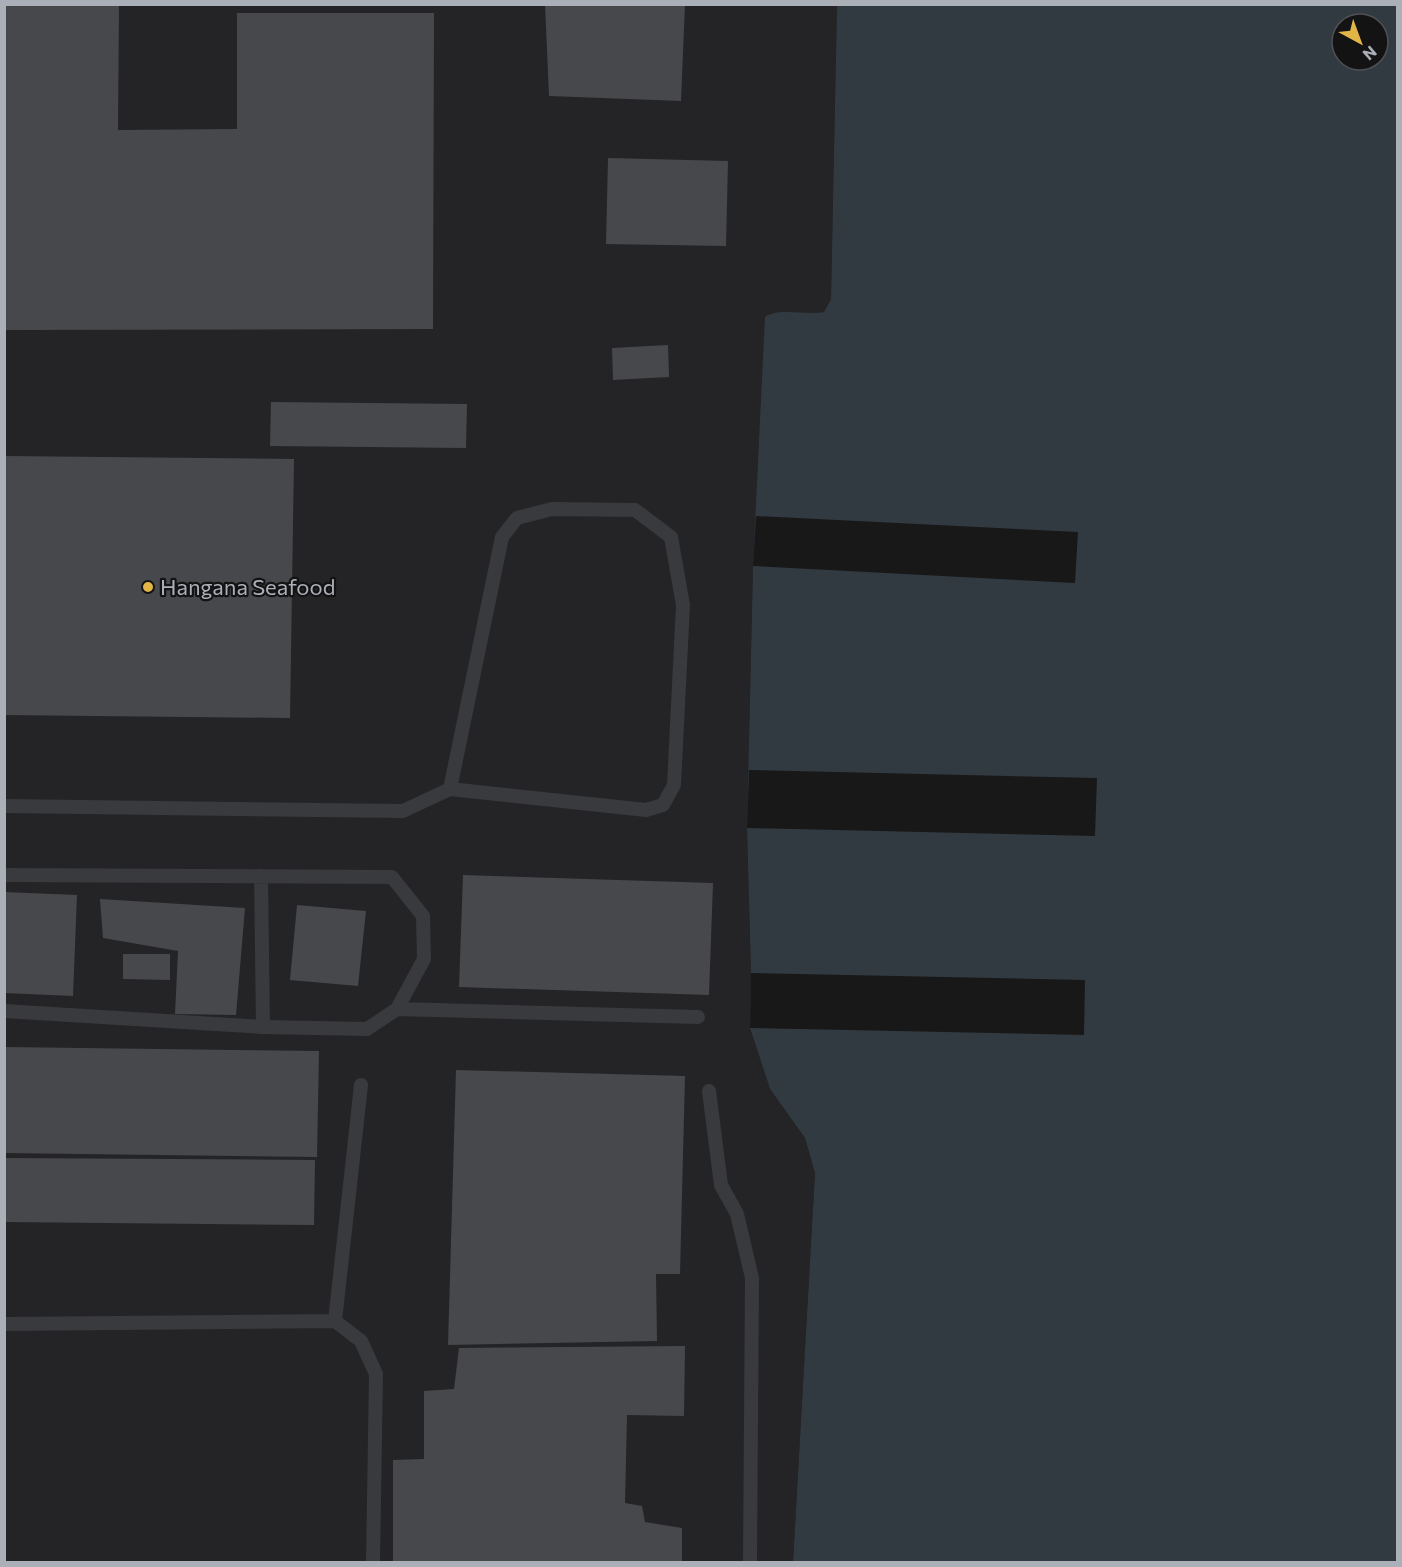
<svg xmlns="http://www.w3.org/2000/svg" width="1402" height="1567" font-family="Commissioner,sans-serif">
<rect width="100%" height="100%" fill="#181819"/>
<path fill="#242426" d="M 5,5 L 837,5 L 831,299 L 824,312 L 812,314 L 756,516 L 753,566 L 747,828 L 751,973 L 750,1028 L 770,1089 L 805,1138 L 815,1173 L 793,1562 L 5,1562 Z"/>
<path fill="#323a41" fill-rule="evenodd" d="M 837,5 L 1397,5 L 1397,1562 L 793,1562 L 815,1173 L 805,1138 L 770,1089 L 750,1028 L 751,973 L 747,828 L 753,566 L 765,317 C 780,307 805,316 824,312 L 831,299 ZM 1342,24 L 1378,24 L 1378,60 L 1342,60 Z"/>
<path fill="#181819" d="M 756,516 L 1078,532 L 1075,583 L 753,566 Z
M 749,770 L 1097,778 L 1095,836 L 747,828 Z
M 751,973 L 1085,980 L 1084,1035 L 750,1028 Z"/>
<path fill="#47484c" d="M 4,4 L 119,4 L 118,130 L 237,129 L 237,13 L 434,13 L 433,329 L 4,330 Z
M 545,4 L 685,4 L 681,101 L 549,96 Z
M 608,158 L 728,161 L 726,246 L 606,244 Z
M 668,345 L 669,377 L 613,380 L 612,348 Z
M 271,402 L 467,404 L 466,448 L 270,446 Z
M 4,456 L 294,459 L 290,718 L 4,715 Z
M 463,875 L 713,883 L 709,995 L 459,987 Z
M 4,892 L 77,895 L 73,996 L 4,993 Z
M 100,899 L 245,908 L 236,1015 L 175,1014 L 178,951 L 103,938 Z
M 297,905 L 366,911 L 358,986 L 290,980 Z
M 123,954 L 170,954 L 170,980 L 123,979 Z
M 4,1047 L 319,1051 L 317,1157 L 4,1153 Z
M 456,1070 L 685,1076 L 680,1274 L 656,1274 L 657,1341 L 448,1345 Z
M 4,1158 L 315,1160 L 314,1225 L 4,1222 Z
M 685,1346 L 684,1416 L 627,1415 L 625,1503 L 642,1506 L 645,1522 L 682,1528 L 682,1562 L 393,1562 L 393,1460 L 424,1459 L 424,1391 L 454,1389 L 459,1348 Z"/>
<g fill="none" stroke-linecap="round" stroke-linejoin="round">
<path stroke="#393a3e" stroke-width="14" d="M 4,806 L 403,811 L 450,789 L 646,810 L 663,805 L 674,785 L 683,605 L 671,537 L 635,510 L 552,509 L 517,518 L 502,537 L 450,789
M 4,875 L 392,877 L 423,916 L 424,959 L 397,1009 L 367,1029 L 263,1027 L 4,1011
M 261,876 L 263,1027
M 397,1009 L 698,1017
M 709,1091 L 721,1185 L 737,1214 L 752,1278 L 750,1562
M 335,1321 L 361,1085
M 4,1324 L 335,1321 L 361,1341 L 376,1374 L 373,1562"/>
</g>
<circle fill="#e2b547" stroke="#131314" stroke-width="2" cx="148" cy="587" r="6"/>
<g text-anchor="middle" stroke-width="4.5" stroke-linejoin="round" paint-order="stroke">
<g font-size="22" fill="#abafb8" stroke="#131314" text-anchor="start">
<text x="160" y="595">Hangana Seafood</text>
</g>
</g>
<rect width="1402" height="1567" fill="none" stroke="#abafb8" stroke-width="12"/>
<g transform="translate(1360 42) rotate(139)"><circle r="28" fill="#131314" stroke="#505156" stroke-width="1.5"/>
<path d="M0-4.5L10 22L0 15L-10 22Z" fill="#e2b547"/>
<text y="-9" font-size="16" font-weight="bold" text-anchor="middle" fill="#abafb8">N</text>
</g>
</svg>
